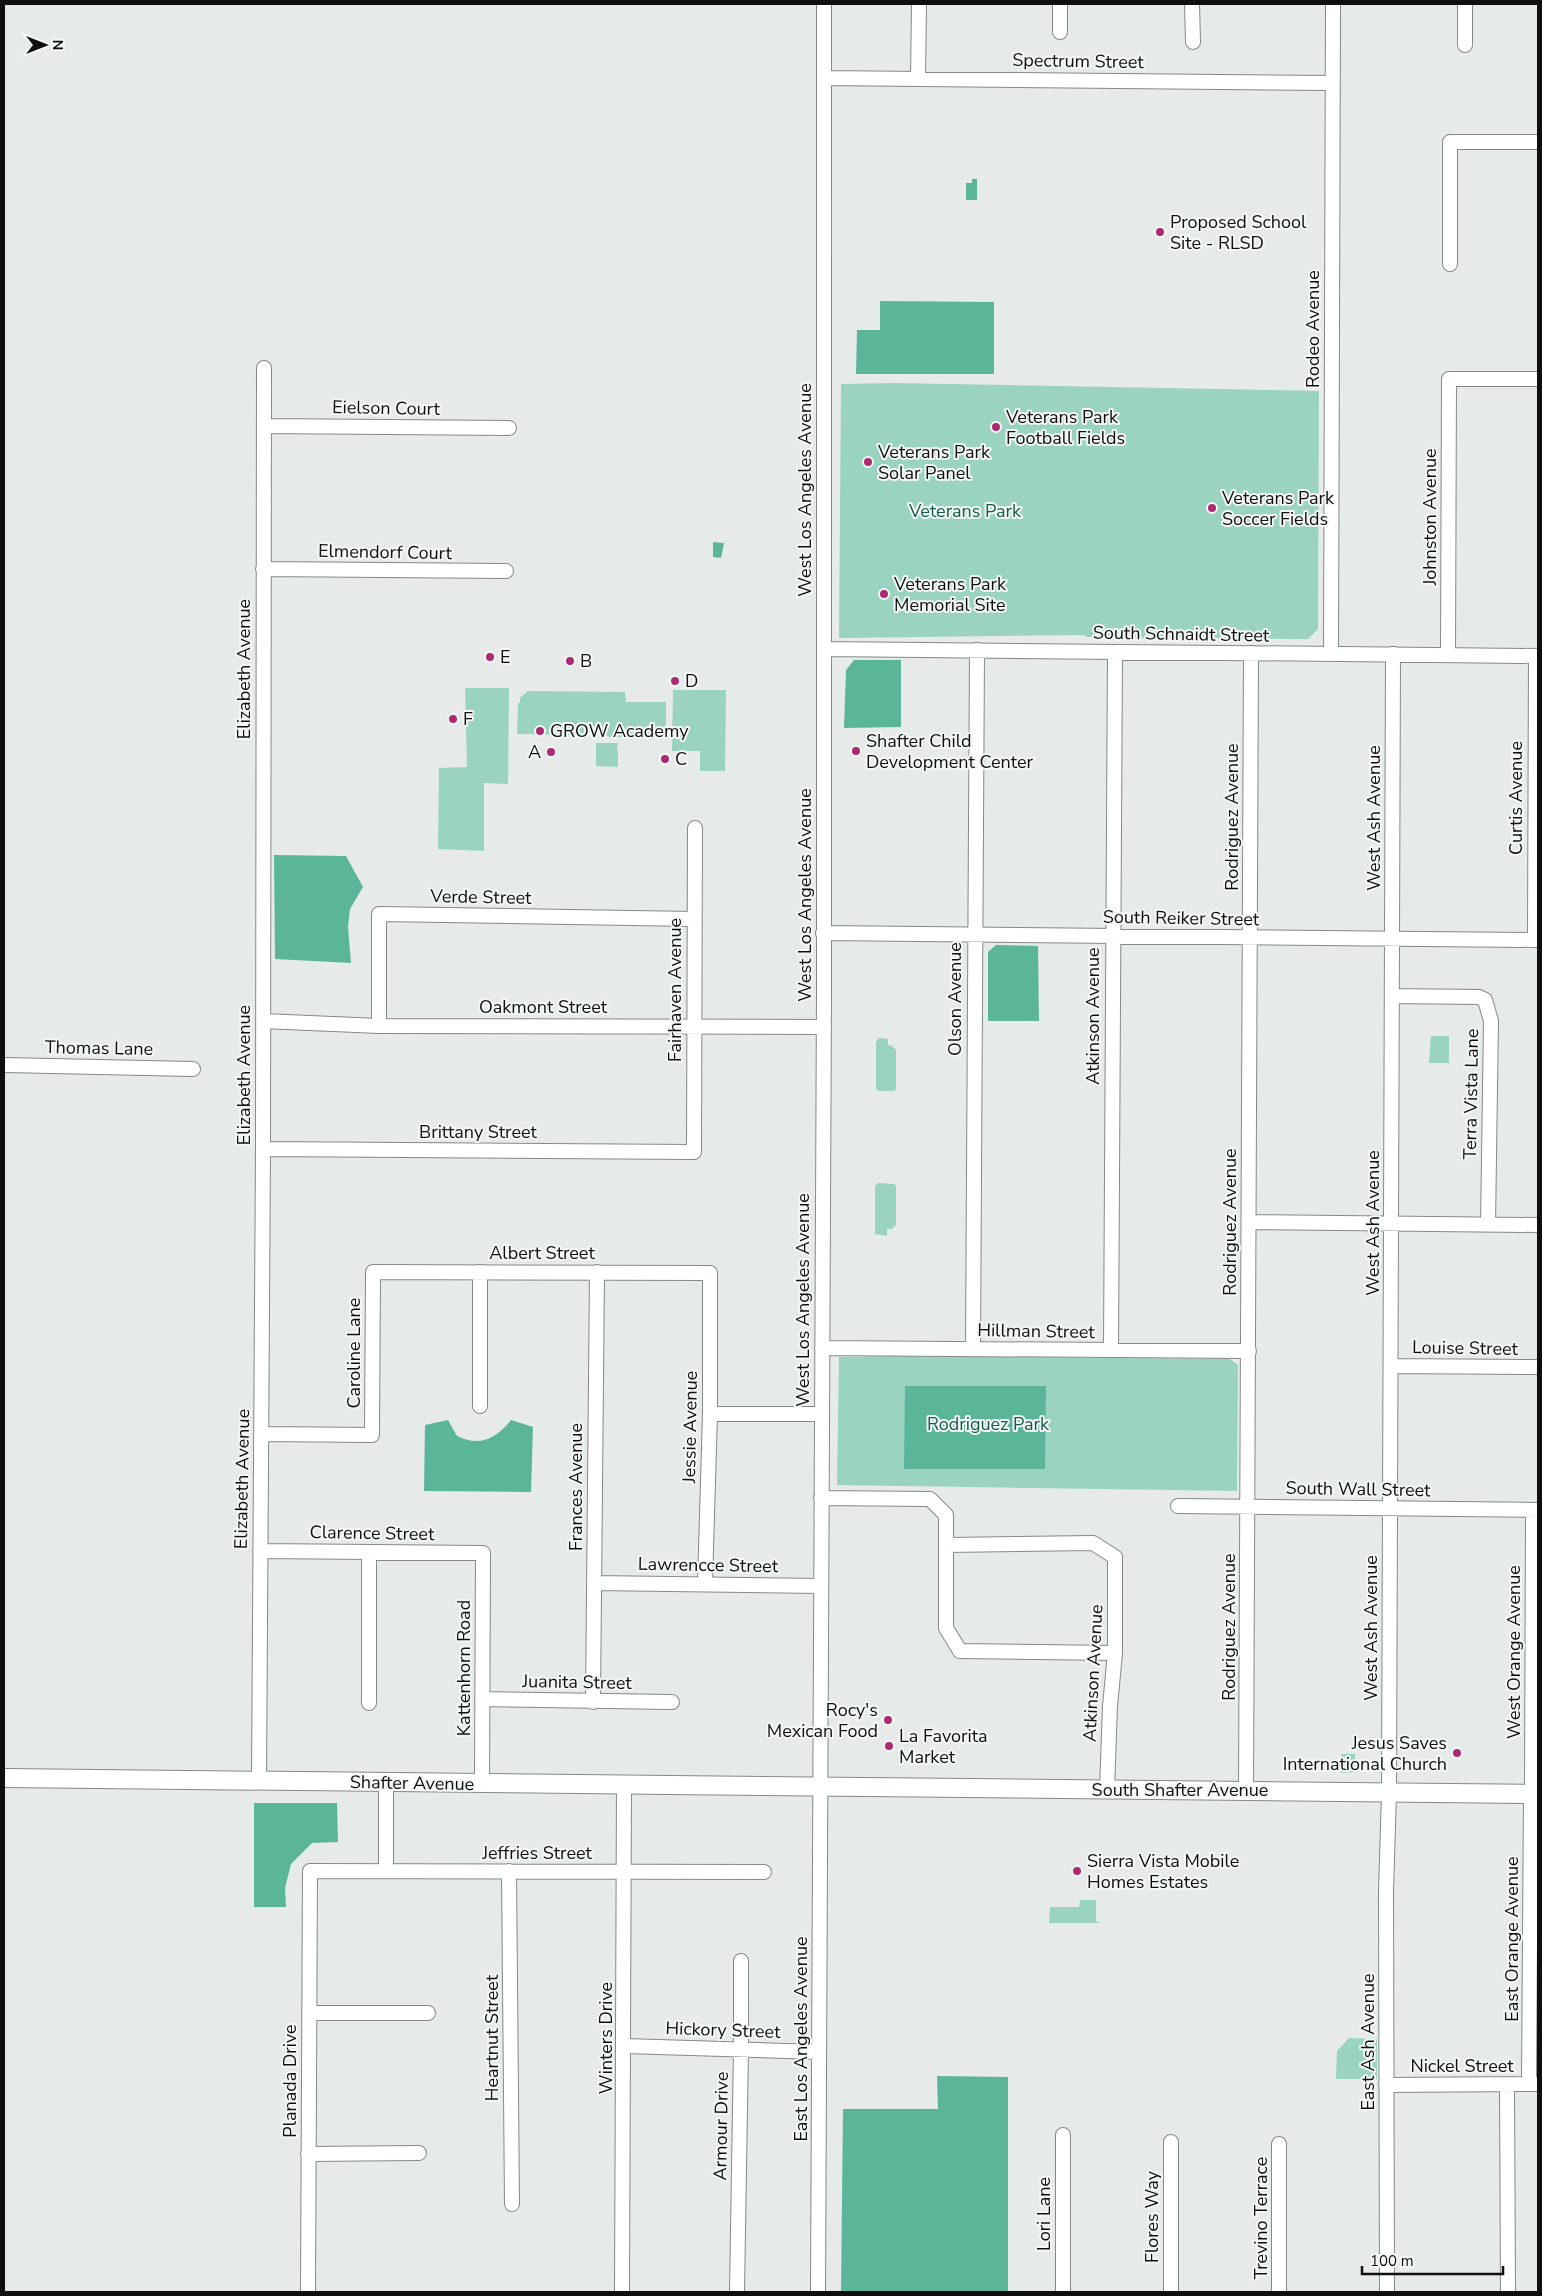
<svg xmlns="http://www.w3.org/2000/svg" width="1542" height="2296" font-family="'Nunito Sans',sans-serif">
<rect width="100%" height="100%" fill="#e6eae9"/>
<path fill="#9ad3bf" d="M 893,383 L 1319,391 L 1318,629 L 1308,639 L 1087,637 L 1084,635 L 839,638 L 841,384 Z
M 465,688 L 509,688 L 508,784 L 484,783 L 484,851 L 438,849 L 439,768 L 467,767 Z
M 673,690 L 726,690 L 725,771 L 700,771 L 700,751 L 672,751 Z
M 528,691 L 625,692 L 626,702 L 666,702 L 666,737 L 610,737 L 595,730 L 573,735 L 517,734 L 518,703 L 520,703 L 520,698 Z
M 871,736 L 885,736 L 885,748 L 871,748 Z
M 596,743 L 618,743 L 617,751 L 602,751 L 618,751 L 618,767 L 596,766 Z
M 1431,1036 L 1449,1036 L 1449,1063 L 1429,1063 Z
M 879,1038 L 888,1039 L 888,1045 L 892,1046 L 896,1050 L 896,1089 L 894,1091 L 878,1091 L 876,1088 L 876,1042 Z
M 878,1183 L 894,1184 L 896,1186 L 896,1225 L 892,1229 L 887,1229 L 887,1236 L 875,1234 L 875,1186 Z
M 903,1356 L 1230,1359 L 1238,1365 L 1237,1491 L 837,1485 L 839,1357 Z
M 1341,1754 L 1355,1754 L 1355,1772 L 1341,1773 Z
M 1080,1900 L 1096,1900 L 1096,1921 L 1100,1923 L 1049,1923 L 1050,1907 L 1079,1907 Z
M 1349,2038 L 1377,2039 L 1377,2079 L 1336,2079 L 1337,2051 Z"/>
<path fill="#5bb699" d="M 972,179 L 977,179 L 977,200 L 966,200 L 966,183 L 972,183 Z
M 880,301 L 994,302 L 994,374 L 856,374 L 857,330 L 880,330 Z
M 713,542 L 724,543 L 721,558 L 713,557 Z
M 854,660 L 901,660 L 901,727 L 844,728 L 846,670 Z
M 274,855 L 346,856 L 363,887 L 350,909 L 348,927 L 351,963 L 275,959 Z
M 996,945 L 1038,946 L 1039,1021 L 988,1021 L 988,952 Z
M 905,1386 L 1046,1386 L 1045,1469 L 904,1469 Z
M 448,1420 L 457,1436 C 479,1447 496,1439 511,1420 L 533,1427 L 531,1492 L 424,1491 L 425,1425 Z
M 254,1803 L 337,1803 L 338,1842 L 312,1843 L 291,1864 L 285,1888 L 286,1907 L 254,1907 Z
M 937,2076 L 1008,2077 L 1008,2292 L 841,2292 L 843,2109 L 938,2109 Z"/>
<g fill="none" stroke-linecap="round" stroke-linejoin="round">
<g stroke="#858988" stroke-width="16">
<path id="minor" d="M 1060,4 L 1060,32
M 1192,4 L 1193,42
M 1465,4 L 1465,45
M 824,78 L 1332,83
M 918,79 L 919,4
M 1450,264 L 1450,142 L 1538,142
M 264,426 L 509,428
M 263,569 L 506,571
M 824,649 L 1538,656
M 1331,654 L 1333,4
M 1448,655 L 1449,379 L 1538,379
M 823,933 L 1538,940
M 1535,940 L 1536,656
M 1392,996 L 1479,997 L 1485,1000 L 1491,1021 L 1488,1225
M 263,1021 L 379,1026 L 823,1027
M 379,1026 L 379,914 L 694,919
M 4,1065 L 193,1069
M 263,1149 L 694,1152 L 695,828
M 1249,1222 L 1538,1225
M 822,1348 L 1249,1351
M 973,1349 L 977,650
M 1111,1350 L 1115,652
M 1391,1366 L 1538,1367
M 480,1406 L 480,1272
M 710,1414 L 822,1414
M 262,1434 L 372,1435 L 373,1272 L 710,1273 L 710,1414 L 705,1583
M 821,1498 L 930,1499 L 946,1515 L 946,1628 L 960,1651 L 1115,1653
M 1178,1506 L 1538,1510
M 946,1545 L 1093,1543 L 1115,1557 L 1115,1653 L 1110,1706 L 1107,1790
M 260,1551 L 483,1553 L 482,1783
M 594,1583 L 821,1586
M 482,1699 L 672,1702
M 593,1702 L 597,1272
M 369,1703 L 369,1552
M 259,1781 L 263,1149 L 264,368
M 386,1783 L 386,1871
M 1246,1790 L 1251,653
M 1532,1794 L 1533,1510
M 509,1871 L 512,2204
M 309,2013 L 428,2013
M 625,2046 L 819,2052
M 1507,2084 L 1508,2292
M 1529,2084 L 1531,1793
M 1386,2085 L 1538,2084
M 1171,2142 L 1171,2292
M 1279,2144 L 1279,2292
M 308,2154 L 419,2153
M 308,2292 L 310,1871 L 764,1872
M 622,2292 L 624,1785
M 737,2292 L 741,2049 L 741,1961
M 818,2292 L 824,992 L 824,4
M 1063,2292 L 1063,2135
M 1387,2292 L 1386,1892 L 1389,1793 L 1393,654"/>
</g>
<g stroke="#858988" stroke-width="20">
<path id="major" d="M 4,1778 L 1538,1794"/>
</g>
<use href="#minor" stroke="#fff" stroke-width="14"/>
<use href="#major" stroke="#fff" stroke-width="18"/>
</g>
<g fill="#ac2974" stroke="#f3f8f6" stroke-width="2">
<circle cx="1160" cy="232" r="5"/>
<circle cx="996" cy="427" r="5"/>
<circle cx="868" cy="462" r="5"/>
<circle cx="1212" cy="508" r="5"/>
<circle cx="884" cy="594" r="5"/>
<circle cx="490" cy="657" r="5"/>
<circle cx="570" cy="661" r="5"/>
<circle cx="675" cy="681" r="5"/>
<circle cx="453" cy="719" r="5"/>
<circle cx="540" cy="731" r="5"/>
<circle cx="856" cy="751" r="5"/>
<circle cx="551" cy="752" r="5"/>
<circle cx="665" cy="759" r="5"/>
<circle cx="888" cy="1720" r="5"/>
<circle cx="889" cy="1746" r="5"/>
<circle cx="1457" cy="1753" r="5"/>
<circle cx="1077" cy="1871" r="5"/>
</g>
<g text-anchor="middle" stroke-width="4" stroke-linejoin="round" paint-order="stroke">
<g font-size="18" fill="#0e0f0e" stroke="#f3f8f6">
<text transform="translate(1078 61) rotate(1)" y="6">Spectrum Street</text>
<text transform="translate(1313 329) rotate(-90)" y="6">Rodeo Avenue</text>
<text transform="translate(386 408) rotate(1)" y="6">Eielson Court</text>
<text transform="translate(805 490) rotate(-90)" y="6">West Los Angeles Avenue</text>
<text transform="translate(1430 517) rotate(-90)" y="6">Johnston Avenue</text>
<text transform="translate(385 552) rotate(1)" y="6">Elmendorf Court</text>
<text transform="translate(1181 634) rotate(1)" y="6">South Schnaidt Street</text>
<text transform="translate(244 669) rotate(-90)" y="6">Elizabeth Avenue</text>
<text transform="translate(1516 798) rotate(-90)" y="6">Curtis Avenue</text>
<text transform="translate(1232 817) rotate(-90)" y="6">Rodriguez Avenue</text>
<text transform="translate(1374 818) rotate(-90)" y="6">West Ash Avenue</text>
<text transform="translate(805 895) rotate(-90)" y="6">West Los Angeles Avenue</text>
<text transform="translate(481 897) rotate(1)" y="6">Verde Street</text>
<text transform="translate(1181 918) rotate(1)" y="6">South Reiker Street</text>
<text transform="translate(675 990) rotate(-90)" y="6">Fairhaven Avenue</text>
<text transform="translate(955 999) rotate(-90)" y="6">Olson Avenue</text>
<text x="543" y="1013">Oakmont Street</text>
<text transform="translate(1093 1016) rotate(-90)" y="6">Atkinson Avenue</text>
<text transform="translate(99 1048) rotate(1)" y="6">Thomas Lane</text>
<text transform="translate(244 1075) rotate(-90)" y="6">Elizabeth Avenue</text>
<text transform="translate(1471 1094) rotate(-89)" y="6">Terra Vista Lane</text>
<text x="478" y="1138">Brittany Street</text>
<text transform="translate(1230 1222) rotate(-90)" y="6">Rodriguez Avenue</text>
<text transform="translate(1373 1223) rotate(-90)" y="6">West Ash Avenue</text>
<text x="542" y="1259">Albert Street</text>
<text transform="translate(803 1300) rotate(-90)" y="6">West Los Angeles Avenue</text>
<text transform="translate(1036 1331) rotate(1)" y="6">Hillman Street</text>
<text transform="translate(1465 1348) rotate(1)" y="6">Louise Street</text>
<text transform="translate(354 1353) rotate(-90)" y="6">Caroline Lane</text>
<text transform="translate(690 1427) rotate(-89)" y="6">Jessie Avenue</text>
<text transform="translate(242 1479) rotate(-89)" y="6">Elizabeth Avenue</text>
<text transform="translate(576 1487) rotate(-90)" y="6">Frances Avenue</text>
<text transform="translate(1358 1489) rotate(1)" y="6">South Wall Street</text>
<text transform="translate(372 1533) rotate(1)" y="6">Clarence Street</text>
<text transform="translate(708 1565) rotate(1)" y="6">Lawrencce Street</text>
<text transform="translate(1229 1627) rotate(-90)" y="6">Rodriguez Avenue</text>
<text transform="translate(1371 1628) rotate(-90)" y="6">West Ash Avenue</text>
<text transform="translate(1514 1652) rotate(-90)" y="6">West Orange Avenue</text>
<text transform="translate(464 1668) rotate(-90)" y="6">Kattenhorn Road</text>
<text transform="translate(1093 1673) rotate(-87)" y="6">Atkinson Avenue</text>
<text transform="translate(577 1682) rotate(1)" y="6">Juanita Street</text>
<text transform="translate(412 1783) rotate(1)" y="6">Shafter Avenue</text>
<text x="1180" y="1796">South Shafter Avenue</text>
<text x="537" y="1859">Jeffries Street</text>
<text transform="translate(1512 1939) rotate(-90)" y="6">East Orange Avenue</text>
<text transform="translate(723 2030) rotate(2)" y="6">Hickory Street</text>
<text transform="translate(492 2038) rotate(-90)" y="6">Heartnut Street</text>
<text transform="translate(606 2038) rotate(-90)" y="6">Winters Drive</text>
<text transform="translate(801 2039) rotate(-90)" y="6">East Los Angeles Avenue</text>
<text transform="translate(1368 2042) rotate(-90)" y="6">East Ash Avenue</text>
<text x="1462" y="2072">Nickel Street</text>
<text transform="translate(290 2081) rotate(-90)" y="6">Planada Drive</text>
<text transform="translate(721 2126) rotate(-89)" y="6">Armour Drive</text>
<text transform="translate(1044 2214) rotate(-90)" y="6">Lori Lane</text>
<text transform="translate(1152 2217) rotate(-90)" y="6">Flores Way</text>
<text transform="translate(1261 2218) rotate(-90)" y="6">Trevino Terrace</text>
</g>
<g font-size="18" fill="#0e0f0e" stroke="#f3f8f6" text-anchor="start">
<text x="1170" y="228">Proposed School<tspan x="1170" dy="21">Site - RLSD</tspan></text>
<text x="1006" y="423">Veterans Park<tspan x="1006" dy="21">Football Fields</tspan></text>
<text x="878" y="458">Veterans Park<tspan x="878" dy="21">Solar Panel</tspan></text>
<text x="1222" y="504">Veterans Park<tspan x="1222" dy="21">Soccer Fields</tspan></text>
<text x="894" y="590">Veterans Park<tspan x="894" dy="21">Memorial Site</tspan></text>
<text x="500" y="663">E</text>
<text x="580" y="667">B</text>
<text x="685" y="687">D</text>
<text x="463" y="725">F</text>
<text x="550" y="737">GROW Academy</text>
<text x="866" y="747">Shafter Child<tspan x="866" dy="21">Development Center</tspan></text>
<text x="541" y="758" text-anchor="end">A</text>
<text x="675" y="765">C</text>
<text x="878" y="1716" text-anchor="end">Rocy's<tspan x="878" dy="21">Mexican Food</tspan></text>
<text x="899" y="1742">La Favorita<tspan x="899" dy="21">Market</tspan></text>
<text x="1447" y="1749" text-anchor="end">Jesus Saves<tspan x="1447" dy="21">International Church</tspan></text>
<text x="1087" y="1867">Sierra Vista Mobile<tspan x="1087" dy="21">Homes Estates</tspan></text>
</g>
<g font-size="18" fill="#135c49" stroke="#f3f8f6">
<text x="965" y="517">Veterans Park</text>
<text x="988" y="1430">Rodriguez Park</text>
</g>
</g>
<rect width="1542" height="2296" fill="none" stroke="#0e0f0e" stroke-width="10"/>
<g transform="translate(45 45) rotate(90)" stroke="#f3f8f6" stroke-width="4" paint-order="stroke">
<path d="M0-4L9 19L0 12L-9 19Z" fill="#0e0f0e"/>
<text y="-8" font-size="14" font-weight="bold" text-anchor="middle" fill="#0e0f0e">N</text>
</g>
<path d="M1362 2266v8h141v-8" fill="none" stroke="#0e0f0e" stroke-width="2.5"/>
<text x="1370" y="2266" font-size="15" fill="#0e0f0e" stroke="#f3f8f6" stroke-width="4" paint-order="stroke">100 m</text>
</svg>
